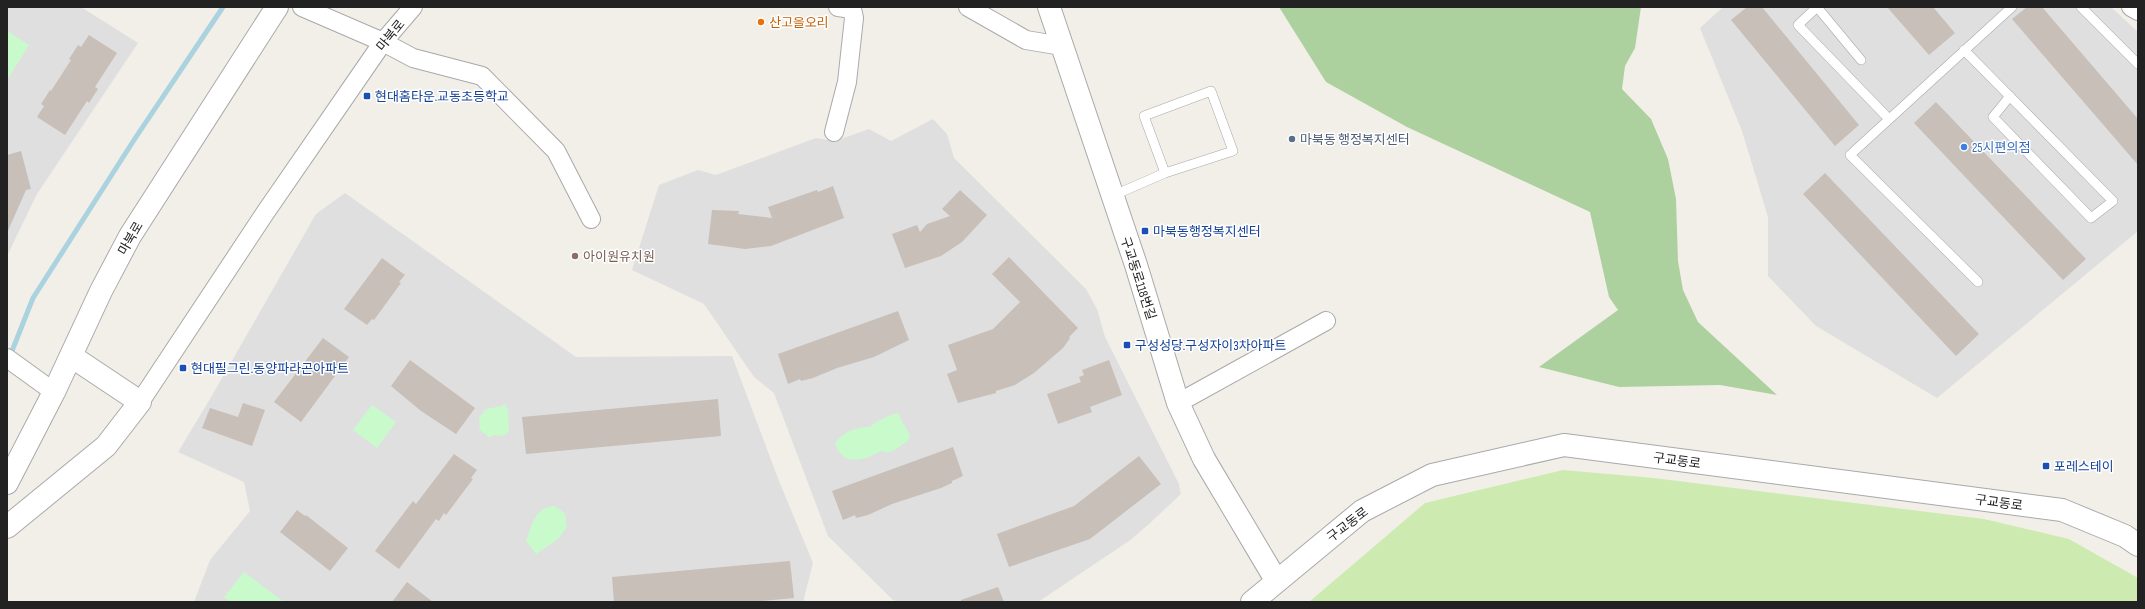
<svg xmlns="http://www.w3.org/2000/svg" width="2145" height="609" font-family="'Sofia Sans Condensed','Noto Sans KR',sans-serif">
<rect width="100%" height="100%" fill="#f2efe9"/>
<path fill="#e0dfdf" d="M 7,7 L 81,7 L 138,43 L 37,194 L 7,256 Z
M 1723,7 L 2111,7 L 2138,32 L 2138,231 L 1937,398 L 1816,326 L 1768,276 L 1768,217 L 1742,131 L 1700,28 Z
M 933,119 L 947,134 L 954,158 L 1086,289 L 1097,309 L 1105,337 L 1179,484 L 1181,494 L 1149,524 L 1129,541 L 1038,602 L 900,602 L 893,600 L 828,536 L 774,393 L 754,377 L 704,304 L 632,270 L 659,185 L 698,170 L 716,175 L 816,138 L 835,141 L 869,129 L 891,141 Z
M 345,193 L 576,357 L 732,356 L 779,481 L 813,563 L 803,602 L 194,602 L 210,560 L 250,511 L 244,482 L 178,452 L 210,399 L 316,214 Z"/>
<path fill="#cdebb0" d="M 1563,470 L 1654,478 L 1984,519 L 2069,539 L 2138,578 L 2138,602 L 1309,602 L 1425,503 Z"/>
<path fill="#add19e" d="M 1279,7 L 1641,7 L 1635,48 L 1625,66 L 1622,89 L 1651,119 L 1668,159 L 1676,199 L 1678,261 L 1683,290 L 1698,322 L 1777,395 L 1720,385 L 1619,387 L 1539,367 L 1618,310 L 1609,297 L 1590,212 L 1407,127 L 1326,82 Z"/>
<path fill="#c8facc" d="M 7,31 L 29,45 L 9,77 L 7,76 Z
M 504,403 L 508,409 L 509,432 L 503,436 L 493,435 L 490,438 L 480,430 L 479,418 L 486,409 L 502,406 Z
M 372,405 L 396,422 L 377,448 L 353,430 Z
M 897,413 L 899,413 L 900,418 L 910,435 L 908,441 C 897,447 894,455 881,451 C 863,461 843,467 835,443 C 841,433 858,426 870,427 C 874,422 890,415 897,413 Z
M 554,506 L 565,513 L 567,527 L 558,539 L 536,554 L 526,541 C 532,526 534,508 554,506 Z
M 244,572 L 284,602 L 231,602 L 224,597 Z"/>
<g fill="none" stroke-linecap="round" stroke-linejoin="round">
<path stroke="#aad3df" stroke-width="5" d="M 10,356 L 33,298 L 134,140 L 223,7"/>
</g>
<path fill="#c7bfb8" d="M 1747,7 L 1762,7 L 1859,125 L 1835,146 L 1731,20 Z
M 1887,7 L 1933,7 L 1955,33 L 1929,55 Z
M 2027,7 L 2042,7 L 2138,119 L 2138,165 L 2012,19 Z
M 89,35 L 117,53 L 95,87 L 98,89 L 89,103 L 87,101 L 65,135 L 37,117 L 44,106 L 41,104 L 50,90 L 51,91 L 71,60 L 69,59 L 78,45 L 81,47 Z
M 1936,102 L 2086,259 L 2063,280 L 1914,123 Z
M 21,151 L 31,189 L 26,190 L 7,233 L 7,155 Z
M 1825,173 L 1979,334 L 1956,356 L 1803,194 Z
M 833,186 L 844,218 L 771,246 L 745,249 L 708,244 L 712,210 L 739,211 L 738,214 L 772,218 L 768,207 L 817,190 L 818,192 Z
M 960,190 L 987,215 L 962,242 L 941,256 L 905,268 L 892,234 L 917,225 L 920,232 L 927,224 L 950,216 L 942,209 Z
M 1009,257 L 1078,328 L 1069,337 L 1070,338 L 1063,348 L 1034,373 L 1015,385 L 996,391 L 996,393 L 958,403 L 947,374 L 957,370 L 948,345 L 993,329 L 1020,302 L 992,274 Z
M 382,258 L 405,275 L 399,282 L 401,283 L 374,320 L 372,319 L 367,325 L 344,309 Z
M 898,311 L 909,340 L 874,357 L 837,368 L 813,378 L 801,381 L 800,379 L 788,384 L 778,354 Z
M 323,338 L 349,357 L 301,422 L 274,402 Z
M 410,360 L 475,408 L 456,434 L 421,411 L 391,386 Z
M 1109,360 L 1122,395 L 1090,407 L 1092,412 L 1058,424 L 1047,394 L 1081,382 L 1079,377 L 1084,375 L 1082,370 Z
M 718,399 L 721,436 L 526,454 L 522,417 Z
M 243,403 L 265,410 L 252,446 L 202,428 L 210,408 L 238,417 Z
M 953,447 L 963,476 L 952,481 L 952,483 L 941,488 L 892,504 L 868,515 L 856,518 L 855,515 L 843,520 L 832,491 Z
M 454,454 L 477,470 L 471,478 L 473,479 L 446,515 L 444,513 L 439,521 L 436,519 L 399,569 L 375,551 L 413,501 L 416,504 Z
M 1139,456 L 1161,484 L 1090,539 L 1009,567 L 997,534 L 1074,506 Z
M 297,510 L 305,516 L 306,515 L 348,548 L 330,571 L 280,532 Z
M 790,561 L 794,598 L 752,602 L 614,602 L 612,577 Z
M 407,582 L 433,602 L 392,602 Z
M 998,587 L 1004,602 L 961,602 L 961,600 Z"/>
<g fill="none" stroke-linecap="round" stroke-linejoin="round">
<g stroke="#a9a9a9" stroke-width="10">
<path id="service" d="M 2081,7 L 2138,64
M 1964,50 L 2113,201 L 2091,218 L 1993,117 L 2010,96
M 1861,60 L 1817,7 L 1798,25 L 1889,119
M 1112,196 L 1165,173 L 1233,151 L 1211,91 L 1144,116 L 1165,173
M 1978,282 L 1850,155 L 2012,7"/>
</g>
<g stroke="#a9a9a9" stroke-width="20">
<path id="minor" d="M 302,7 L 383,42 L 413,58 L 482,76 L 556,151 L 591,219
M 968,7 L 1026,40 L 1062,46
M 2131,7 L 2138,11
M 834,132 L 847,82 L 854,18 L 852,9 L 838,7
M 7,358 L 54,392
M 140,402 L 265,213 L 383,42 L 413,7
M 1178,403 L 1326,321"/>
</g>
<g stroke="#a9a9a9" stroke-width="24">
<path id="tertiary" d="M 1049,7 L 1136,265 L 1178,403 L 1204,459 L 1276,580
M 7,483 L 54,392 L 101,291 L 130,236 L 277,7
M 7,527 L 106,446 L 140,402 L 71,356
M 1252,602 L 1362,511 L 1432,475 L 1564,445 L 2062,510 L 2125,536 L 2138,545"/>
</g>
<use href="#service" stroke="#fff" stroke-width="9"/>
<use href="#minor" stroke="#fff" stroke-width="18"/>
<use href="#tertiary" stroke="#fff" stroke-width="22"/>
</g>
<circle fill="#e8710a" stroke="#fff" stroke-width="1.5" cx="761" cy="22" r="4"/>
<g fill="#1a4fb4" stroke="#fff" stroke-width="1.5">
<rect x="363" y="92" width="8" height="8" rx="2"/>
<rect x="1141" y="227" width="8" height="8" rx="2"/>
<rect x="1123" y="341" width="8" height="8" rx="2"/>
<rect x="179" y="364" width="8" height="8" rx="2"/>
<rect x="2042" y="462" width="8" height="8" rx="2"/>
</g>
<circle fill="#5c6f8a" stroke="#fff" stroke-width="1.5" cx="1292" cy="139" r="4"/>
<circle fill="#3f7fe0" stroke="#fff" stroke-width="1.5" cx="1964" cy="147" r="4"/>
<circle fill="#8d6e63" stroke="#fff" stroke-width="1.5" cx="575" cy="256" r="4"/>
<g text-anchor="middle" stroke-width="3" stroke-linejoin="round" paint-order="stroke">
<g font-size="13" fill="#c56008" stroke="#fff" text-anchor="start">
<text x="769" y="27">산고을오리</text>
</g>
<g font-size="13" fill="#222" stroke="#fff">
<text transform="translate(390 35) rotate(-51)" y="5">마북로</text>
<text transform="translate(130 238) rotate(-60)" y="5">마북로</text>
<text transform="translate(1139 278) rotate(72)" y="5">구교동로118번길</text>
<text transform="translate(1677 460) rotate(8)" y="5">구교동로</text>
<text transform="translate(1999 502) rotate(8)" y="5">구교동로</text>
<text transform="translate(1347 524) rotate(-37)" y="5">구교동로</text>
</g>
<g font-size="13" fill="#164399" stroke="#fff" text-anchor="start">
<text x="375" y="101">현대홈타운.교동초등학교</text>
<text x="1153" y="236">마북동행정복지센터</text>
<text x="1135" y="350">구성성당.구성자이3차아파트</text>
<text x="191" y="373">현대필그린.동양파라곤아파트</text>
<text x="2054" y="471">포레스테이</text>
</g>
<g font-size="13" fill="#4e5e75" stroke="#fff" text-anchor="start">
<text x="1300" y="144">마북동 행정복지센터</text>
</g>
<g font-size="13" fill="#366cbe" stroke="#fff" text-anchor="start">
<text x="1972" y="152">25시편의점</text>
</g>
<g font-size="13" fill="#785e54" stroke="#fff" text-anchor="start">
<text x="583" y="261">아이원유치원</text>
</g>
</g>
<rect width="2145" height="609" fill="none" stroke="#222222" stroke-width="16"/>
</svg>
